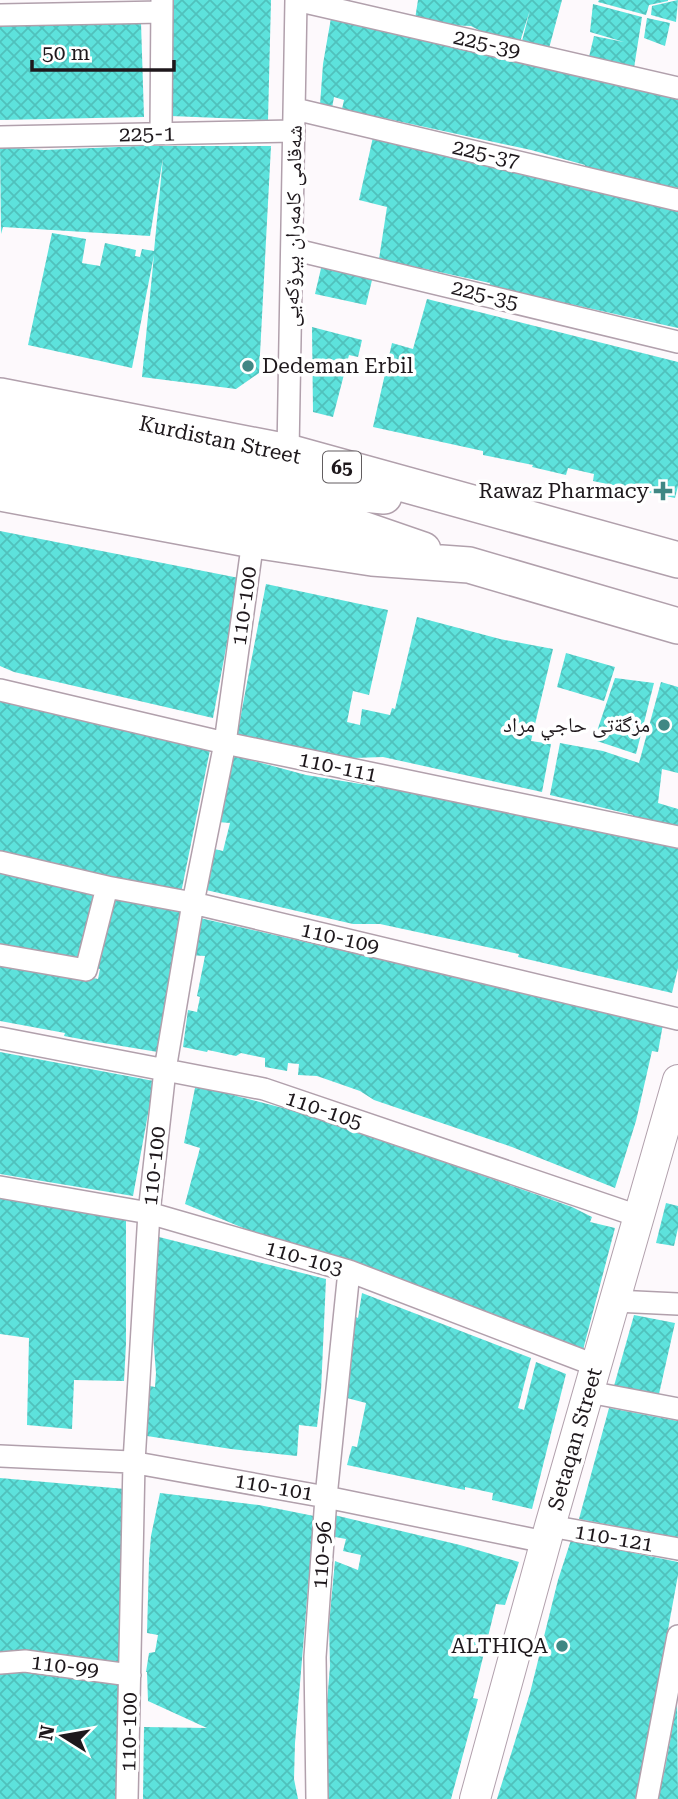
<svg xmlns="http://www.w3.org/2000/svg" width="678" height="1799" font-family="'Roboto Serif','Noto Naskh Arabic',serif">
<defs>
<pattern id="building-cross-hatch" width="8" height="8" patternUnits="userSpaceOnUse" patternTransform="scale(1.75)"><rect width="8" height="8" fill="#5de2dc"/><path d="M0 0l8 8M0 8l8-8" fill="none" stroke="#50c1bc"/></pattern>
</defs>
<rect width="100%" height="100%" fill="#fdf9fc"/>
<path fill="url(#building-cross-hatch)" d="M 173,0 L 271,0 L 268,120 L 171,116 Z
M 418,0 L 562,0 L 548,52 L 521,45 L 530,10 L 519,45 L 496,39 L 471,26 L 442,25 L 415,19 Z
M 599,0 L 668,0 L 668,1 L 649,5 L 646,15 L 598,2 Z
M 678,0 L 676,22 L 651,15 L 652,6 Z
M 593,4 L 642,17 L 634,68 L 589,57 L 594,36 L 624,42 L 590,32 Z
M 331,18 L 678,91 L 678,188 L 667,186 L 666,190 L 584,171 L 585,165 L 531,150 L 342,109 L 344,100 L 334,97 L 332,108 L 320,105 L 323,64 Z
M 647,18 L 670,23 L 665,46 L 644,38 Z
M 0,20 L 141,23 L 144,117 L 0,120 Z
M 373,137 L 678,207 L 678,328 L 489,286 L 490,283 L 379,259 L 387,207 L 359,200 Z
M 142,146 L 271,146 L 259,373 L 236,389 L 142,377 L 154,255 L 132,368 L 28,345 L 52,233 L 86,239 L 82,263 L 100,266 L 105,243 L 136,250 L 135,256 L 140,257 L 142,249 L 154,251 L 163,158 L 150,236 L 3,227 L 1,234 L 0,147 L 44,150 Z
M 322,264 L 373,276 L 366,305 L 315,294 Z
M 427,299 L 678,362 L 678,486 L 675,498 L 593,481 L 594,474 L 568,468 L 566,475 L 532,467 L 533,465 L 483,455 L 483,451 L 373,427 L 392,343 L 413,349 Z
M 312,327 L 362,340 L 358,357 L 349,355 L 333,417 L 313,412 Z
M 0,531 L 239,578 L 213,718 L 14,672 L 0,666 Z
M 266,584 L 388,610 L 369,695 L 353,691 L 347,722 L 360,725 L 362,709 L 390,715 L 392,708 L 395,709 L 417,617 L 500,639 L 553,649 L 531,741 L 551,744 L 542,792 L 383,757 L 353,758 L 237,735 Z
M 566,653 L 615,667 L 604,701 L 557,687 Z
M 615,678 L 654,683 L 636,754 L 594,740 Z
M 661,682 L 678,687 L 678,773 L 662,769 L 658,803 L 678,809 L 678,831 L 631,822 L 633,815 L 550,795 L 560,743 L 603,751 L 639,763 Z
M 0,697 L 211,745 L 180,898 L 0,858 Z
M 232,755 L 306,775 L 379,787 L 396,779 L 678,844 L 678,968 L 672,993 L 518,957 L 519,954 L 380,924 L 353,924 L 206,890 L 213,858 L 207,857 L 210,848 L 223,851 L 230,823 L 218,822 Z
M 0,867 L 103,892 L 87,959 L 0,945 Z
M 109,893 L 184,907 L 164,1053 L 91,1041 L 64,1036 L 65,1033 L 0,1021 L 0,960 L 98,979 L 100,969 L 89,967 Z
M 200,918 L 663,1024 L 658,1052 L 652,1051 L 636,1121 L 615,1188 L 512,1147 L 374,1100 L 360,1091 L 317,1076 L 298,1075 L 299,1064 L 288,1063 L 287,1071 L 265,1067 L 265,1058 L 241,1053 L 236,1056 L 208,1050 L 207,1052 L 183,1047 L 188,1010 L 197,1012 L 200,997 L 197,996 L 205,956 L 188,955 Z
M 0,1052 L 154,1081 L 133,1196 L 0,1174 Z
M 196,1083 L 240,1097 L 337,1122 L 404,1148 L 572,1207 L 592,1217 L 590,1222 L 615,1228 L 583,1350 L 430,1290 L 265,1237 L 185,1204 L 200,1148 L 184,1143 Z
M 0,1198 L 126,1219 L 126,1344 L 124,1381 L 74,1380 L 72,1429 L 27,1425 L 29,1338 L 0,1334 Z
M 666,1203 L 678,1206 L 678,1228 L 674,1246 L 656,1243 Z
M 155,1236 L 326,1279 L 321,1391 L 317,1427 L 299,1425 L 297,1456 L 231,1449 L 147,1436 L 150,1386 L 155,1387 L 156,1373 L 153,1335 Z
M 362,1293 L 531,1358 L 518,1408 L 524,1410 L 536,1362 L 566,1374 L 532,1509 L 492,1500 L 493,1493 L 465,1487 L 465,1490 L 347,1465 L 352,1446 L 357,1447 L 366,1403 L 347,1398 L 350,1314 L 358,1318 Z
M 634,1315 L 675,1323 L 659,1394 L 614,1386 Z
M 609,1408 L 678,1421 L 678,1538 L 579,1519 Z
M 0,1478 L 125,1489 L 122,1670 L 0,1658 Z
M 160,1493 L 259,1505 L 314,1516 L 295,1743 L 294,1779 L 298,1799 L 143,1799 L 144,1727 L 207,1728 L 148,1701 L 147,1672 L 146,1672 L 149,1653 L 155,1652 L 158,1635 L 147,1633 L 149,1561 L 151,1536 Z
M 334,1515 L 460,1545 L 519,1562 L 505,1605 L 496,1604 L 473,1698 L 478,1699 L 451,1799 L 319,1799 L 330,1666 L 329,1624 L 335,1561 L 358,1570 L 361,1555 L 343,1551 L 346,1539 L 330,1536 Z
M 571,1540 L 678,1562 L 678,1575 L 637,1799 L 497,1799 L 530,1693 L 558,1580 Z
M 28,1666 L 121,1679 L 117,1799 L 0,1799 L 0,1671 Z
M 677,1703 L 678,1799 L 658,1799 L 665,1768 Z"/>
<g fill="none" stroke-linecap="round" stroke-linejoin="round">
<g stroke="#b1a0ac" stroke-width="24">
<path id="minor" d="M 296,0 L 678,88
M 0,15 L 162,12
M 295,109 L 678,200
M 161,133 L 162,0
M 0,137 L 294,131
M 292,249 L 678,342
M 288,452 L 296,0
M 0,690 L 225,743 L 678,837
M 0,862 L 107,887 L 193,903 L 678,1019
M 0,955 L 86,970 L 107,887
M 0,1038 L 264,1089 L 638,1216
M 0,1187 L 149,1213 L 349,1271 L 597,1366
M 615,1301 L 678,1304
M 589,1392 L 678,1409
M 0,1456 L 131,1462 L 326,1497 L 545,1542
M 550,1526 L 678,1549
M 0,1663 L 25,1661 L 130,1675
M 127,1799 L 134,1462 L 149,1213 L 165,1070 L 193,903 L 225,743 L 253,540
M 317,1799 L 315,1657 L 326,1497 L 349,1271
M 647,1799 L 678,1636"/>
</g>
<g stroke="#b1a0ac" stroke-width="32">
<path id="secondary" d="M 475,1799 L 550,1526 L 678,1080"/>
</g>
<g stroke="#b1a0ac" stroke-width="38">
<path id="trunk" d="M 0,396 L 288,452 L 678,560
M 0,430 L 332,491 L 384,496
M 0,458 L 336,520 L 423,550
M 0,493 L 253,540 L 372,558 L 469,565 L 678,626"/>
</g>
<use href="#minor" stroke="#fff" stroke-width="21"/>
<use href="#secondary" stroke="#fff" stroke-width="30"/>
<use href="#trunk" stroke="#fff" stroke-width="35"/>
</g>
<g fill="#408784" stroke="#fff" stroke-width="2.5">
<circle cx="248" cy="366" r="7"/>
<path d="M659.5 480.5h7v7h7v7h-7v7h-7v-7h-7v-7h7z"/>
<circle cx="664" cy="725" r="7"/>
<circle cx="562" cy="1646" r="7"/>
</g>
<g text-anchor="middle" stroke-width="7" stroke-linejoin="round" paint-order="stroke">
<rect fill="#fff" stroke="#625d60" stroke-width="2" x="323" y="451.5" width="38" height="31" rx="5"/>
<g font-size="19" font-weight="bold" fill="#1e181c">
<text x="342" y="474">65</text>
</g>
<g font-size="21" fill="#1e181c" stroke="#fff">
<text transform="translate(487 44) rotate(13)" y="7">225-39</text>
<text transform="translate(147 134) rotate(-1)" y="7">225-1</text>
<text transform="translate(486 154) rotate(13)" y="7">225-37</text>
<text transform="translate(293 226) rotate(-89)" y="7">شه‌قامی كامەران بیرۆكەیی</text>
<text transform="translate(485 295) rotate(14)" y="7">225-35</text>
<text transform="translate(220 440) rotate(12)" y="7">Kurdistan Street</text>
<text transform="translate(244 606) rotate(-82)" y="7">110-100</text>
<text transform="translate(338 767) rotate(12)" y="7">110-111</text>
<text transform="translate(340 938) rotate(13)" y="7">110-109</text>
<text transform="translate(324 1110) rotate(19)" y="7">110-105</text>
<text transform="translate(154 1166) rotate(-84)" y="7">110-100</text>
<text transform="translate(304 1258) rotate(16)" y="7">110-103</text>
<text transform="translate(575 1439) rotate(-74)" y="7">Setaqan Street</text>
<text transform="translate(274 1487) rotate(10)" y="7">110-101</text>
<text transform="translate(614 1538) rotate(10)" y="7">110-121</text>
<text transform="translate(322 1555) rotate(-86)" y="7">110-96</text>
<text transform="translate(65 1666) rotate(7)" y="7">110-99</text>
<text transform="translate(129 1732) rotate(-89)" y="7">110-100</text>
</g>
<g font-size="21" fill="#1e181c" stroke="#fff" text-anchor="end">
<text x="262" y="373" text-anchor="start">Dedeman Erbil</text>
<text x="649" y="498">Rawaz Pharmacy</text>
<text x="650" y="732">مزگةتی حاجي مراد</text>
<text x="548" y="1653">ALTHIQA</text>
</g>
</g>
<g transform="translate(63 1736) rotate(281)" stroke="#ffffff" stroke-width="5" paint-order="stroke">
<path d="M0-5L12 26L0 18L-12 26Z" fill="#1e181c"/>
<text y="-10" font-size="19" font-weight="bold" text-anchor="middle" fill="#1e181c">N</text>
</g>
<path d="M32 60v10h142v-10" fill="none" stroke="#1e181c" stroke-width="3.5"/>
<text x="42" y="60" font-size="21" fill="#1e181c" stroke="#ffffff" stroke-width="5" paint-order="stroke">50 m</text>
</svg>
